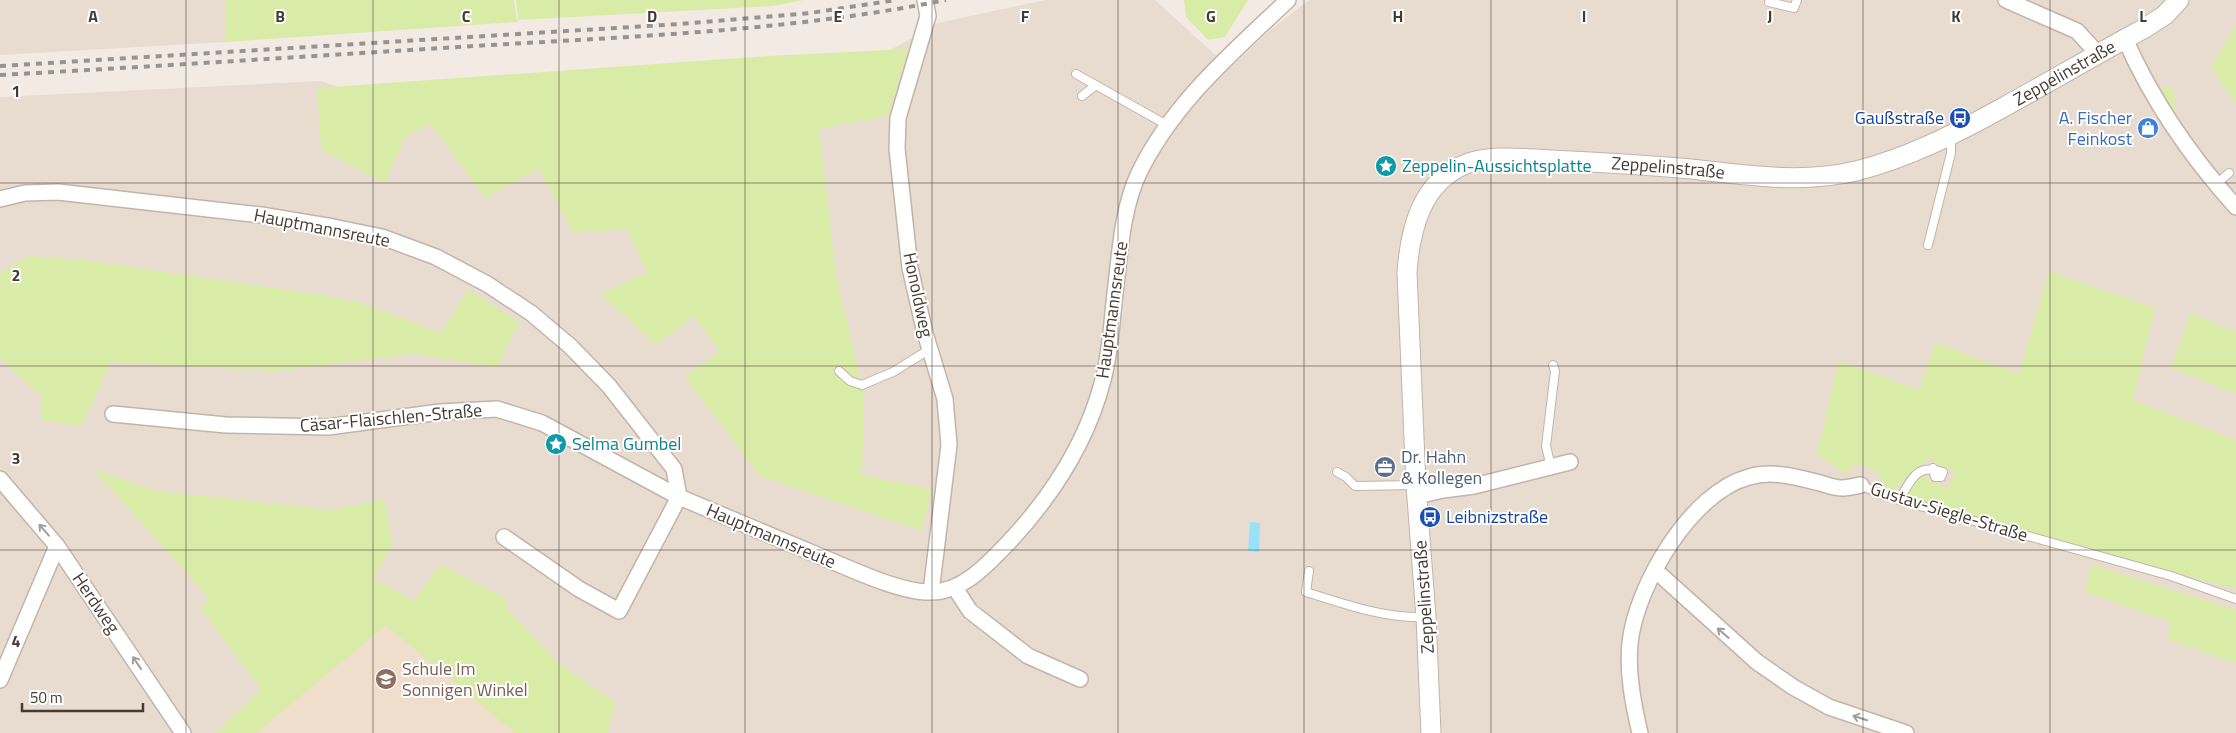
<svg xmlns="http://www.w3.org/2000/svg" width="2236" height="733" font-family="'Titillium Web',sans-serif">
<rect width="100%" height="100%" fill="#f3ebe3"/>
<path fill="#e8dcd0" d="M 0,0 L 226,0 L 226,42 L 0,55 Z
M 1045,0 L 1155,0 L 1230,68 L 1270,30 L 1309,0 L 2236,0 L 2236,733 L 0,733 L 0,97 L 321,81 L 642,191 L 938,23 Z"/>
<path fill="#eedecb" d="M 386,625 L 515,733 L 256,733 Z"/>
<path fill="#d9eca7" d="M 226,0 L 514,0 L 517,22 L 226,42 Z
M 516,0 L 804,0 L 773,6 L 518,20 Z
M 1184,0 L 1248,0 L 1225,37 L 1208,40 L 1186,17 Z
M 2236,24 L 2236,104 L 2211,68 Z
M 908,49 L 888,116 L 819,129 L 836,273 L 864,397 L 862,475 L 931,489 L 922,531 L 760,476 L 685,377 L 720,351 L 694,316 L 656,345 L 600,294 L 647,273 L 627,229 L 573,233 L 539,169 L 485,198 L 431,124 L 405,137 L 385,183 L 321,150 L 317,88 L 768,56 Z
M 2169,86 L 2174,90 L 2175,111 L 2180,119 L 2178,120 L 2163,99 L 2161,90 L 2164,87 Z
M 29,256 L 85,260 L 315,294 L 361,303 L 441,333 L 469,289 L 519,322 L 498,367 L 414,354 L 275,371 L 111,362 L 81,427 L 41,420 L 41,396 L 0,358 L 0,273 Z
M 2049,271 L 2155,308 L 2133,400 L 2236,440 L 2236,589 L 1904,499 L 1921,474 L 1931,481 L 1948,488 L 1955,472 L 1928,459 L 1890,494 L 1883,493 L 1881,488 L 1883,482 C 1877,468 1857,457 1846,474 L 1817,454 L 1839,361 L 1919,390 L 1936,343 L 2019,374 Z
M 2191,313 L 2236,332 L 2236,394 L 2171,368 Z
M 93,469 L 157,491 L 331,510 L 385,499 L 392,545 L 373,579 L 414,601 L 440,565 L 507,599 L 506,607 L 557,662 L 616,703 L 607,733 L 515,733 L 386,625 L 256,733 L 216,733 L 261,689 L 201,609 L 209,598 Z
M 2091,564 L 2236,610 L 2236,664 L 2168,639 L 2171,622 L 2085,592 Z"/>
<path fill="#98e1f7" d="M 1250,522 L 1260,523 L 1259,552 L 1248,551 Z"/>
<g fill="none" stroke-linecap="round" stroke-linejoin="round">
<g stroke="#c2b4a8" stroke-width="10">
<path id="service" d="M 1769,2 L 1794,8 L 1797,0
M 1076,74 L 1167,125
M 1082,96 L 1096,85
M 2216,184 L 2229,173
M 1928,245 L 1951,153 L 1951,137
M 839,371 L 850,381 L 862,385 L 893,372 L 930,349
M 1551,467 L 1546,446 L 1555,371 L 1553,365
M 1337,472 L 1346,477 L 1355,486 L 1416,485
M 1861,485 L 1879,494 L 1899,500 L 2171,576 L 2236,599
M 1899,500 C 1912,479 1916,463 1943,472 L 1941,477 L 1935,477 L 1933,468
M 1309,571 L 1306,592 C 1345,604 1385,619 1426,617"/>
</g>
<g stroke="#c2b4a8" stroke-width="18">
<path id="minor" d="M 925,0 L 928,16 L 898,118 L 897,149 L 910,268 L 925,333 L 945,399 L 949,445 L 931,592
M 2006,0 L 2077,31 L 2098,54
M 2125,39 C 2152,100 2191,157 2236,207
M 0,199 L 25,193 L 58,192 L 261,215 L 333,227 L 382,237 L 436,257 L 487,284 L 531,313 L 570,346 L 609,386 L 674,469 L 679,497 C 727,517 774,537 822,557 C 851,569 901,593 931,592 C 963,592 989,563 1009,542 C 1053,495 1087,442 1103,380 C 1111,351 1112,315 1116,285 C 1120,250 1123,206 1139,173 C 1173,103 1232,53 1288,0
M 113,414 L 226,425 L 328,427 L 440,412 L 497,409 L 542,423 L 679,497 L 619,611 L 579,589 L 504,537
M 0,479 L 57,546 L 183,733
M 1417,496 L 1443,490 L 1474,486 L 1570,462
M 1655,570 L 1757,662 L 1793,687 L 1829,707 L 1906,733
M 955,588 L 970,611 L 1028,656 L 1080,679
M 0,680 L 57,546
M 1640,733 C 1633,704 1627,673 1630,643 C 1636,586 1691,492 1749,477 C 1772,470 1797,477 1820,483 C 1827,485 1835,488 1842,488 C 1848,488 1855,486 1861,485"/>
</g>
<g stroke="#c2b4a8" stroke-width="21">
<g id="tertiary">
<path id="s1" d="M 1431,733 L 1426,617 L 1416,485 L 1407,273 C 1410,230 1421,182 1466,164 C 1492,154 1524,159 1551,160 C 1598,162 1644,165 1691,169 C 1745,175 1802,184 1856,171 C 1908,158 1957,133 2004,107 C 2051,81 2097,54 2145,28 L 2165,15 L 2179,0"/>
</g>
</g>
<use href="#service" stroke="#fff" stroke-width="8"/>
<use href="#minor" stroke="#fff" stroke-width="15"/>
<use href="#tertiary" stroke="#fff" stroke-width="19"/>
<path stroke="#949494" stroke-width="4" stroke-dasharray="6 6" stroke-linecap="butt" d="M 0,66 L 680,24 L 810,13 L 896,0
M 0,75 C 164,66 327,55 491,45 C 643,36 796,30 946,0"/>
</g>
<defs><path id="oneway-shaft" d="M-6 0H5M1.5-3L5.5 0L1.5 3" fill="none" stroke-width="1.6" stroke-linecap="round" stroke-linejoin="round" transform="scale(1.25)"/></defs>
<g stroke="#a29d99">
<use href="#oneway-shaft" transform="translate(44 530) rotate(-131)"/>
<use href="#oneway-shaft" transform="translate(1723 633) rotate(-139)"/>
<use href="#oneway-shaft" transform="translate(137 663) rotate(-124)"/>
<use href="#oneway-shaft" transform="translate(1860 718) rotate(-162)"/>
</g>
<path fill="none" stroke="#453b33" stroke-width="1" stroke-opacity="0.55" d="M 186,0 L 186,733M 373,0 L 373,733M 559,0 L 559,733M 745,0 L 745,733M 932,0 L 932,733M 1118,0 L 1118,733M 1304,0 L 1304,733M 1491,0 L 1491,733M 1677,0 L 1677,733M 1863,0 L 1863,733M 2050,0 L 2050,733M 0,183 L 2236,183M 0,366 L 2236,366M 0,550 L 2236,550"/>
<defs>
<g id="bus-disc" transform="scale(1.125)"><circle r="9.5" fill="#1a4fb4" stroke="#fff"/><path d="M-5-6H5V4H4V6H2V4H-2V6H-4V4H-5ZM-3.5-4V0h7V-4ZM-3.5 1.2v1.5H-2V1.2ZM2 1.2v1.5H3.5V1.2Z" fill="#fff"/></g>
<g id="shop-disc" transform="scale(1.125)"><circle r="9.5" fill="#3f7fe0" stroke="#fff"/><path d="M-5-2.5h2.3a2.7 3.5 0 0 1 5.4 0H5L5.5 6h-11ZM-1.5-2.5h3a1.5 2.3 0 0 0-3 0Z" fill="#fff"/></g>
<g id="sight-disc" transform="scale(1.125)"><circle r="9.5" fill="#0f9aa8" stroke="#fff"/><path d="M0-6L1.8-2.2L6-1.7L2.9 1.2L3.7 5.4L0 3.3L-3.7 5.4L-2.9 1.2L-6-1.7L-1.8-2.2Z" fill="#fff"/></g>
<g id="office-disc" transform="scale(1.125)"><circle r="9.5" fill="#5c6f8a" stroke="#fff"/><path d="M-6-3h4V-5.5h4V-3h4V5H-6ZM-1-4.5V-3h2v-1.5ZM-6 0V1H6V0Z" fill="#fff"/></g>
<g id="school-disc" transform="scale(1.125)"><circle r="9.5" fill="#8d6e63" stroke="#fff"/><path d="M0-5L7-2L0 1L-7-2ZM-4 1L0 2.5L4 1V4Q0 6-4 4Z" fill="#fff"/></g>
</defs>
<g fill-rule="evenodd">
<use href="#bus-disc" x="1960" y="118"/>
<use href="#shop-disc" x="2148" y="128"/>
<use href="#sight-disc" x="1386" y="166"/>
<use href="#sight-disc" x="556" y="444"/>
<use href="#office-disc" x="1385" y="467"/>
<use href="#bus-disc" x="1430" y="517"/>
<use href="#school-disc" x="386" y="679"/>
</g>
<g text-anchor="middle" stroke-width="4" stroke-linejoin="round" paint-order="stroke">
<g font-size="18" fill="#453b33" stroke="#fff">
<text dy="6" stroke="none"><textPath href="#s1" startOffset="1215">Zeppelinstraße</textPath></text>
<text dy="6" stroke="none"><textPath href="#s1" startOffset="795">Zeppelinstraße</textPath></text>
<text transform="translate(322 228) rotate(11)" y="6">Hauptmannsreute</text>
<text transform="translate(918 295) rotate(78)" y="6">Honoldweg</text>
<text transform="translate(1112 310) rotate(-82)" y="6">Hauptmannsreute</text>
<text transform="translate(391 418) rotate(-5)" y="6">Cäsar-Flaischlen-Straße</text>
<text transform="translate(1949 512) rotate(17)" y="6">Gustav-Siegle-Straße</text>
<text transform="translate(771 536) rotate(23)" y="6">Hauptmannsreute</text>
<text transform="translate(1424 597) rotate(-94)" y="6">Zeppelinstraße</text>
<text transform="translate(96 603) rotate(56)" y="6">Herdweg</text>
</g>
<g font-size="18" fill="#164399" stroke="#fff" text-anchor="end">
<text x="1944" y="124">Gaußstraße</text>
<text x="1446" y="523" text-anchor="start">Leibnizstraße</text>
</g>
<g font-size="18" fill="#366cbe" stroke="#fff" text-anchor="end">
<text x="2132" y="124">A. Fischer<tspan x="2132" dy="21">Feinkost</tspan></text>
</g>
<g font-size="18" fill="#0d838f" stroke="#fff" text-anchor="start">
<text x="1402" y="172">Zeppelin-Aussichtsplatte</text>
<text x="572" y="450">Selma Gumbel</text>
</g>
<g font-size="18" fill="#4e5e75" stroke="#fff" text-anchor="start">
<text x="1401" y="463">Dr. Hahn<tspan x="1401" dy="21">&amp; Kollegen</tspan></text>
</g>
<g font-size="18" fill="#785e54" stroke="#fff" text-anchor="start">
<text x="402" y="675">Schule Im<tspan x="402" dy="21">Sonnigen Winkel</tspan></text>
</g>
</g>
<g font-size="16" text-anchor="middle" font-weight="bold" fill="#453b33" stroke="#fff" stroke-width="4" stroke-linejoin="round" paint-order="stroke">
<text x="93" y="22">A</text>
<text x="280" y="22">B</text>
<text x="466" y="22">C</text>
<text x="652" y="22">D</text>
<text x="838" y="22">E</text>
<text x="1025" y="22">F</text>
<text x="1211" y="22">G</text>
<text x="1398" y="22">H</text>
<text x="1584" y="22">I</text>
<text x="1770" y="22">J</text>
<text x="1956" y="22">K</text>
<text x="2143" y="22">L</text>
<text x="16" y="97">1</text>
<text x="16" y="281">2</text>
<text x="16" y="464">3</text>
<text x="16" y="647">4</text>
</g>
<path d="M22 703v8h121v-8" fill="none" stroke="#453b33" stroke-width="2.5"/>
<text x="30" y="703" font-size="15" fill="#453b33" stroke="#ffffff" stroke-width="4" paint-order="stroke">50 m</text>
</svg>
